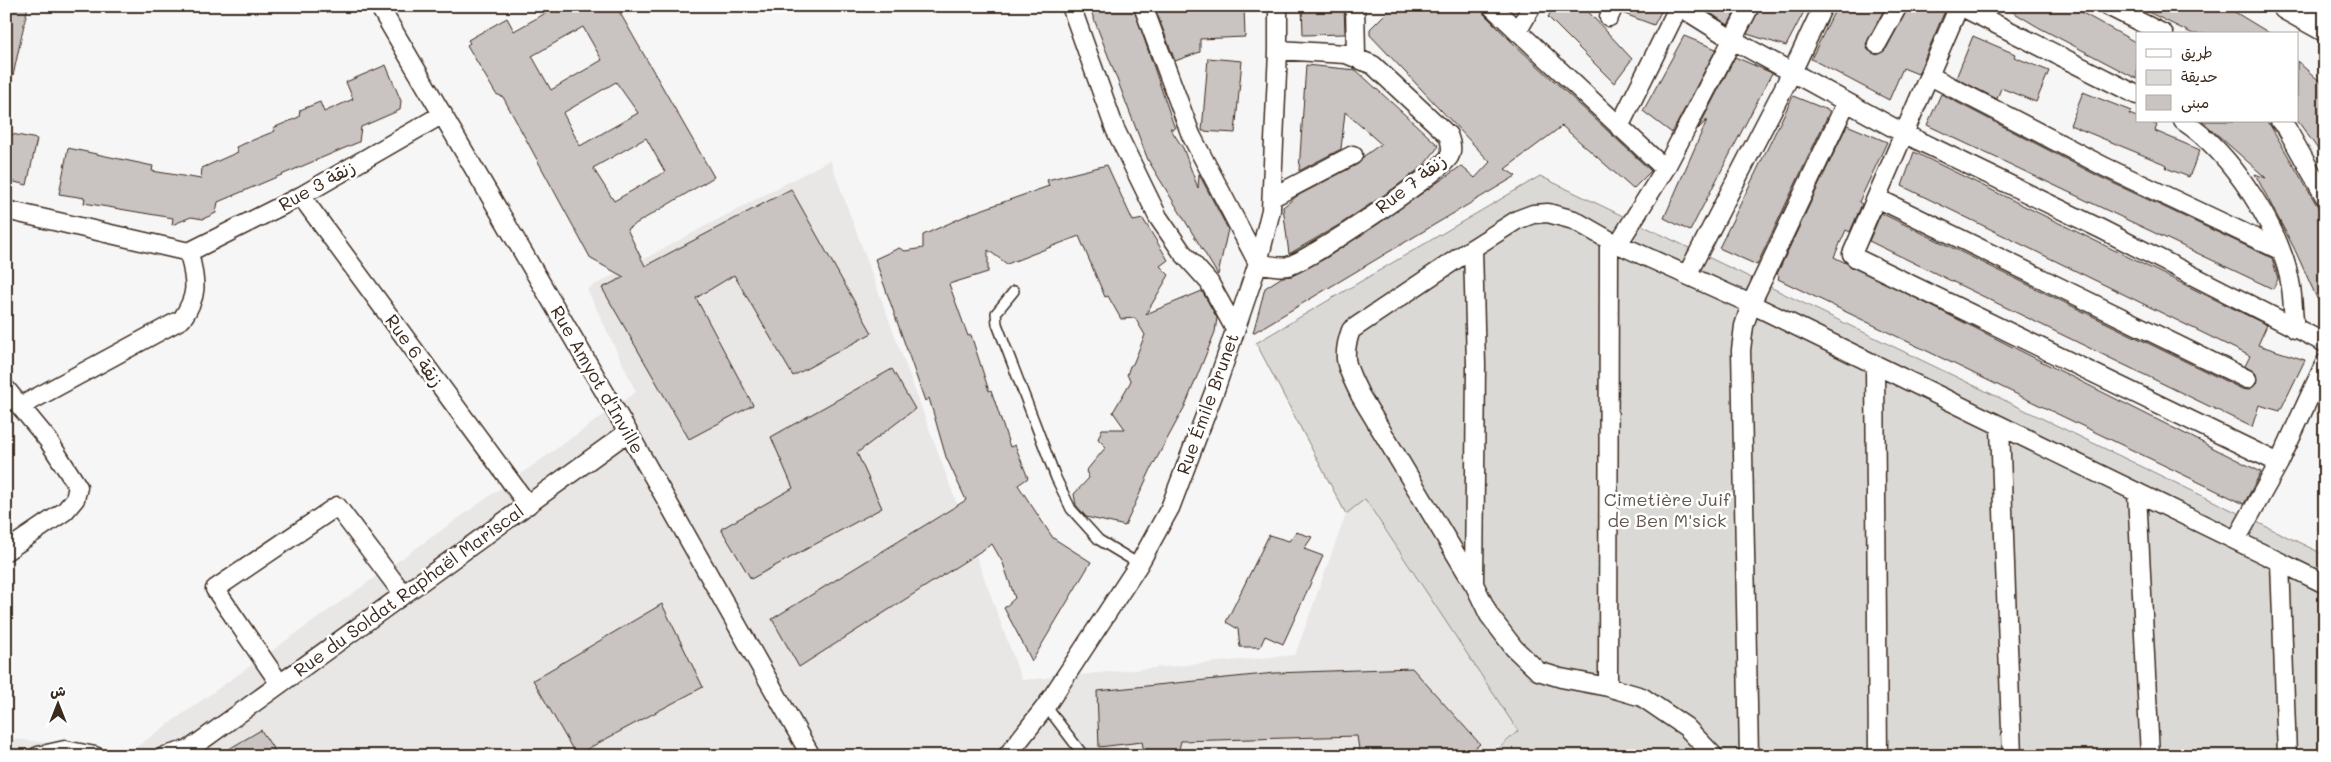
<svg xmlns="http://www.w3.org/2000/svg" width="2331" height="762" font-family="Mali,'Playpen Sans Arabic',sans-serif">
<rect width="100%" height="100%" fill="#f7f6f6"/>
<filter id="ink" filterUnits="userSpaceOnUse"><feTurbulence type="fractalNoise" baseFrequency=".02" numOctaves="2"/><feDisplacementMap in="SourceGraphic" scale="10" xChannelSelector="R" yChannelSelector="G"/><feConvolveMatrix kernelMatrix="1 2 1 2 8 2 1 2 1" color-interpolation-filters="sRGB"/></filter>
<g filter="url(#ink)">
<path fill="#e9e7e6" d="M 830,160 L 1022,680 L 1295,655 L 1346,514 L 1364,499 L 1518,731 L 1486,756 L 6,756 L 6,738 L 129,752 L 636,392 L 587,289 Z"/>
<path fill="#dbd9d6" stroke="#8b827a" d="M 1540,176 L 2325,555 L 2325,756 L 1490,756 L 1518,731 L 1365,499 L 1346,514 L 1256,343 Z"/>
<path fill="#c9c3c1" stroke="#3b2a1e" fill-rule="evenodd" d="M 6,6 L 28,6 L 13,76 L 6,75 Z
M 558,6 L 616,6 L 714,177 L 627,229 L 645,266 L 791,189 L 872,333 L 793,376 L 734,275 L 696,298 L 753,405 L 689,439 L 602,288 L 624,277 L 591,259 L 503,97 L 496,94 L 467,45 L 470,43 L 468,40 L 507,18 L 514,31 ZM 583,27 L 602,60 L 551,90 L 532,56 ZM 616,82 L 638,113 L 580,146 L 563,113 ZM 646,138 L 665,172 L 614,201 L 593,168 Z
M 1089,6 L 1133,6 L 1175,129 L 1170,128 L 1183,148 L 1198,188 L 1199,174 L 1228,229 L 1218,275 L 1148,160 Z
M 1154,6 L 1244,6 L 1245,37 L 1200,39 L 1200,52 L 1175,61 Z
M 1302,6 L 1344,6 L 1345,34 L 1303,35 Z
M 1393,6 L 1481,6 L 1484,14 L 1511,41 L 1651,171 L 1633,189 L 1562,126 L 1505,169 L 1516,176 L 1253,333 L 1265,288 L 1282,277 L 1292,276 L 1326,258 L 1378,224 L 1461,166 L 1475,178 L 1490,162 L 1370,35 L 1370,29 Z
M 1554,6 L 1583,6 L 1632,59 L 1614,83 L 1548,17 Z
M 1624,6 L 1664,6 L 1654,25 L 1622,13 Z
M 1700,6 L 1738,6 L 1728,25 Z
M 1761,6 L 1807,6 L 1786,46 L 1747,34 Z
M 1837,6 L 1886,6 L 1866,44 L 1868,50 L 1877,55 L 1886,49 L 1909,6 L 1947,6 L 1918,74 L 1903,68 L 1889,100 L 1811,59 Z
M 2003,6 L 2070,6 L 2137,43 L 2137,79 L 2038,27 Z
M 2136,6 L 2225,6 L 2271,34 L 2193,34 Z
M 1684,36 L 1716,49 L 1672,133 L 1643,111 Z
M 1973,36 L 2015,54 L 2014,57 L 2049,71 L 2036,102 L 2001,88 L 1997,99 L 1956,78 Z
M 1735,57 L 1772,73 L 1690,231 L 1664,218 L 1707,120 L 1698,129 Z
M 1208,58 L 1242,61 L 1235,133 L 1202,131 Z
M 2297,61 L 2325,86 L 2325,159 L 2297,120 Z
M 386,65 L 401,101 L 400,110 L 361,127 L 359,142 L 218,202 L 216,213 L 203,219 L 191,217 L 172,225 L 173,218 L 84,203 L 85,198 L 59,194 L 68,148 L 153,166 L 152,171 L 201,179 L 202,168 L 238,152 L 236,147 L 275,131 L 273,128 L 299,117 L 300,110 L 320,102 L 324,112 L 353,99 L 346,82 Z
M 1306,65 L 1356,70 L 1439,146 L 1423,166 L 1393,189 L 1339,225 L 1289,254 L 1283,207 L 1297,196 L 1358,164 L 1364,156 L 1381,144 L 1345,112 L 1341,149 L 1299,171 Z
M 2083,92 L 2131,111 L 2129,114 L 2137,117 L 2137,121 L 2147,121 L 2157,125 L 2155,131 L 2200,150 L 2189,177 L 2166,168 L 2167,165 L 2070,125 Z
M 1941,94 L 2100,177 L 2272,258 L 2278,279 L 2273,289 L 1927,125 Z
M 1793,96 L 1830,111 L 1757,265 L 1719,248 Z
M 2202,121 L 2265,121 L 2270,125 L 2325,219 L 2325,316 L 2294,248 L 2255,174 L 2266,178 Z
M 1847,125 L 1887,142 L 1859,202 L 1862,204 L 1850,232 L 1846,230 L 1834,257 L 2261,472 L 2244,504 L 1778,279 L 1779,276 L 1777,274 Z
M 12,134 L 37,139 L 27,185 L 6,180 L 6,151 L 8,151 Z
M 1914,152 L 2267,325 L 2258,345 L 2305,360 L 2280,411 L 2259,405 L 2252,427 L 1869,241 L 1881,213 L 2242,389 L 2248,390 L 2256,384 L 2256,374 L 2245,366 L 2250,356 L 1902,186 Z
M 1107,165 L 1133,221 L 1143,219 L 1168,260 L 1160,266 L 1169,275 L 1146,314 L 1202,291 L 1217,318 L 1215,332 L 1185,406 L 1151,469 L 1125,526 L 1086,517 L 1076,505 L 1074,494 L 1089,478 L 1086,471 L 1106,447 L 1098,439 L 1102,429 L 1125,429 L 1113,412 L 1131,381 L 1127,375 L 1130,366 L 1133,364 L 1145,335 L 1135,318 L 1121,319 L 1108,296 L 1105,297 L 1079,236 L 1007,264 L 988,250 L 988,272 L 949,284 L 968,336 L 971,335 L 989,391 L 991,390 L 1010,447 L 1015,445 L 1028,478 L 1018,485 L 1053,538 L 1091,562 L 1032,661 L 1004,608 L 1015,598 L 1003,563 L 992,544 L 799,667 L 772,619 L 966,500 L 946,457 L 929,398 L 925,401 L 875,259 L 899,248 L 905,251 L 923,248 L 923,235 L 972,213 L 1049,186 L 1047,180 Z
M 892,369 L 915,409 L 857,453 L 882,508 L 751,579 L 721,529 L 793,488 L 771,437 Z
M 1296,532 L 1312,537 L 1304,549 L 1323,556 L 1283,644 L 1265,636 L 1260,647 L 1240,647 L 1238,629 L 1226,622 L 1269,535 L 1289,541 Z
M 662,604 L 703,687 L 576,755 L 533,680 Z
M 1412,668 L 1480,744 L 1466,756 L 1360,756 L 1357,736 L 1181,741 L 1178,753 L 1155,756 L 1145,756 L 1142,742 L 1099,747 L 1097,691 L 1275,673 Z
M 261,730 L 278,756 L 217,756 Z"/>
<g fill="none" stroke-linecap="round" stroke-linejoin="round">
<g stroke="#3b2a1e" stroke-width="12">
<path id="lane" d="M 1014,291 L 996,313 L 997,324 L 1056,478 L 1071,509 L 1099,540 L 1139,564
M 1046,706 L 1084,756"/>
</g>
<g stroke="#3b2a1e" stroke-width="21">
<path id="street" d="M 379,6 L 628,432 L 811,756
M 1071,6 L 1115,129 L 1158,217 L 1182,252 L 1209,282 L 1235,329
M 1143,6 L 1191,135 L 1258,263 C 1268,265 1279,268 1288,266 C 1308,261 1439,173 1449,157 C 1453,150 1451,143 1448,135 L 1373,65 L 1346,54 L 1278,50
M 1355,6 L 1356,56
M 1491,6 L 1665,169
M 1679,6 L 1733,40 L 1905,134 L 2101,229 L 2325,343
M 1959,6 L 1852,254 L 1856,258 L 2279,463
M 1960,6 L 2137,95
M 2108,6 L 2164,34
M 1609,17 L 1614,6
M 1517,32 L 1532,6
M 1877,44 L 1898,6
M 1930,76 L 2105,167 L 2280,250
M 2183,121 C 2231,152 2282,230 2291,287 C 2293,301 2293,315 2295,329
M 2280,121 L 2287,129 L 2325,197
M 1619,127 L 1679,6
M 301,196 L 528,505
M 1273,197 L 1353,155
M 1877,198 L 2247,379
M 6,210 L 189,252
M 1609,240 L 1608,687 L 1642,697 L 1686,727 L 1714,756
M 1618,244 L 1665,169 L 1750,6
M 1473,248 L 1351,330 C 1340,360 1348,369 1360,395 L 1473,583
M 189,252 L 301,196 L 443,114
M 1687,275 L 1792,72 L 1823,6
M 1875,366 L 1878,756
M 6,389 L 48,440 L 78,487 L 75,499 L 65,511 L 6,551
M 21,406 L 182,319 C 200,293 195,281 189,252
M 2000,427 L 2012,756
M 2137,493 L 2150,756
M 2236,540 L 2279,463 L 2325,363
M 2280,562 L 2287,756
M 280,684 L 215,589 L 337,506 L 403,594
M 1608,687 L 1561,678 L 1538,671 L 1514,648 L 1489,615 L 1474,584 L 1476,365 L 1473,248 L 1517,220 L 1533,214 L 1548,213 L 1574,220 L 1609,240 L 1751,304 L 2325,584
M 38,756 L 65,750 L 95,756
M 165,756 L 190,749 L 628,432
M 1007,756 L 1046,706 L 1139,564 L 1170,508 L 1216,387 L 1258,263 L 1271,210 L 1278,50 L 1278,6
M 1749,756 L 1741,350 L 1744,326 L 1751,304 L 1846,103"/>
</g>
<g stroke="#3b2a1e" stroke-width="31">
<path id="primary" d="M 2287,6 L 2325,27"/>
</g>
<use href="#lane" stroke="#fff" stroke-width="9"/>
<use href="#street" stroke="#fff" stroke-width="18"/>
<use href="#primary" stroke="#fff" stroke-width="28"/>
</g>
</g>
<g text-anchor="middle" stroke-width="5" stroke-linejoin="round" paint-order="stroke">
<g font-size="18" fill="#3b2a1e" stroke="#fff">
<text transform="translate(1411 184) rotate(-38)" y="6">Rue 7 زنقة</text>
<text transform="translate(317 186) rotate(-29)" y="6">Rue 3 زنقة</text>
<text transform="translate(414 351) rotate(54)" y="6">Rue 6 زنقة</text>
<text transform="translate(597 380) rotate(60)" y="6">Rue Amyot d'Inville</text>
<text transform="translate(1208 404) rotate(-70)" y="6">Rue Émile Brunet</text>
<text transform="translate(409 591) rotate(-36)" y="6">Rue du Soldat Raphaël Mariscal</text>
</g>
<g font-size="18" fill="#63564c" stroke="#fff">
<text x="1667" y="506">Cimetière Juif<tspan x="1667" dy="21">de Ben M'sick</tspan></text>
</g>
</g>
<rect width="2331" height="762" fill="none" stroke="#fff" stroke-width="25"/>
<rect x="12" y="12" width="2306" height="737" fill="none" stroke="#3b2a1e" stroke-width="2" filter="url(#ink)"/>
<rect x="2136" y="32" width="162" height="90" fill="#ffffff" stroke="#b1aaa5"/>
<rect x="2146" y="49" width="25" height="8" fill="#ffffff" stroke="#b1aaa5"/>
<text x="2181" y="58" font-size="15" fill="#3b2a1e">طريق</text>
<rect x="2146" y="70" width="25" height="15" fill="#dbd9d6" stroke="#b1aaa5"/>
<text x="2181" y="82" font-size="15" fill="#3b2a1e">حديقة</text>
<rect x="2146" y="95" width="25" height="15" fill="#c9c3c1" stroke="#b1aaa5"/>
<text x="2181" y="108" font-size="15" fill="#3b2a1e">مبنى</text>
<g transform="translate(58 704)" stroke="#ffffff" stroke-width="4" paint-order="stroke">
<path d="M0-4L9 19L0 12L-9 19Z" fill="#3b2a1e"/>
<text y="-8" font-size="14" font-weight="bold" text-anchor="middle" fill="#3b2a1e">ش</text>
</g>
</svg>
